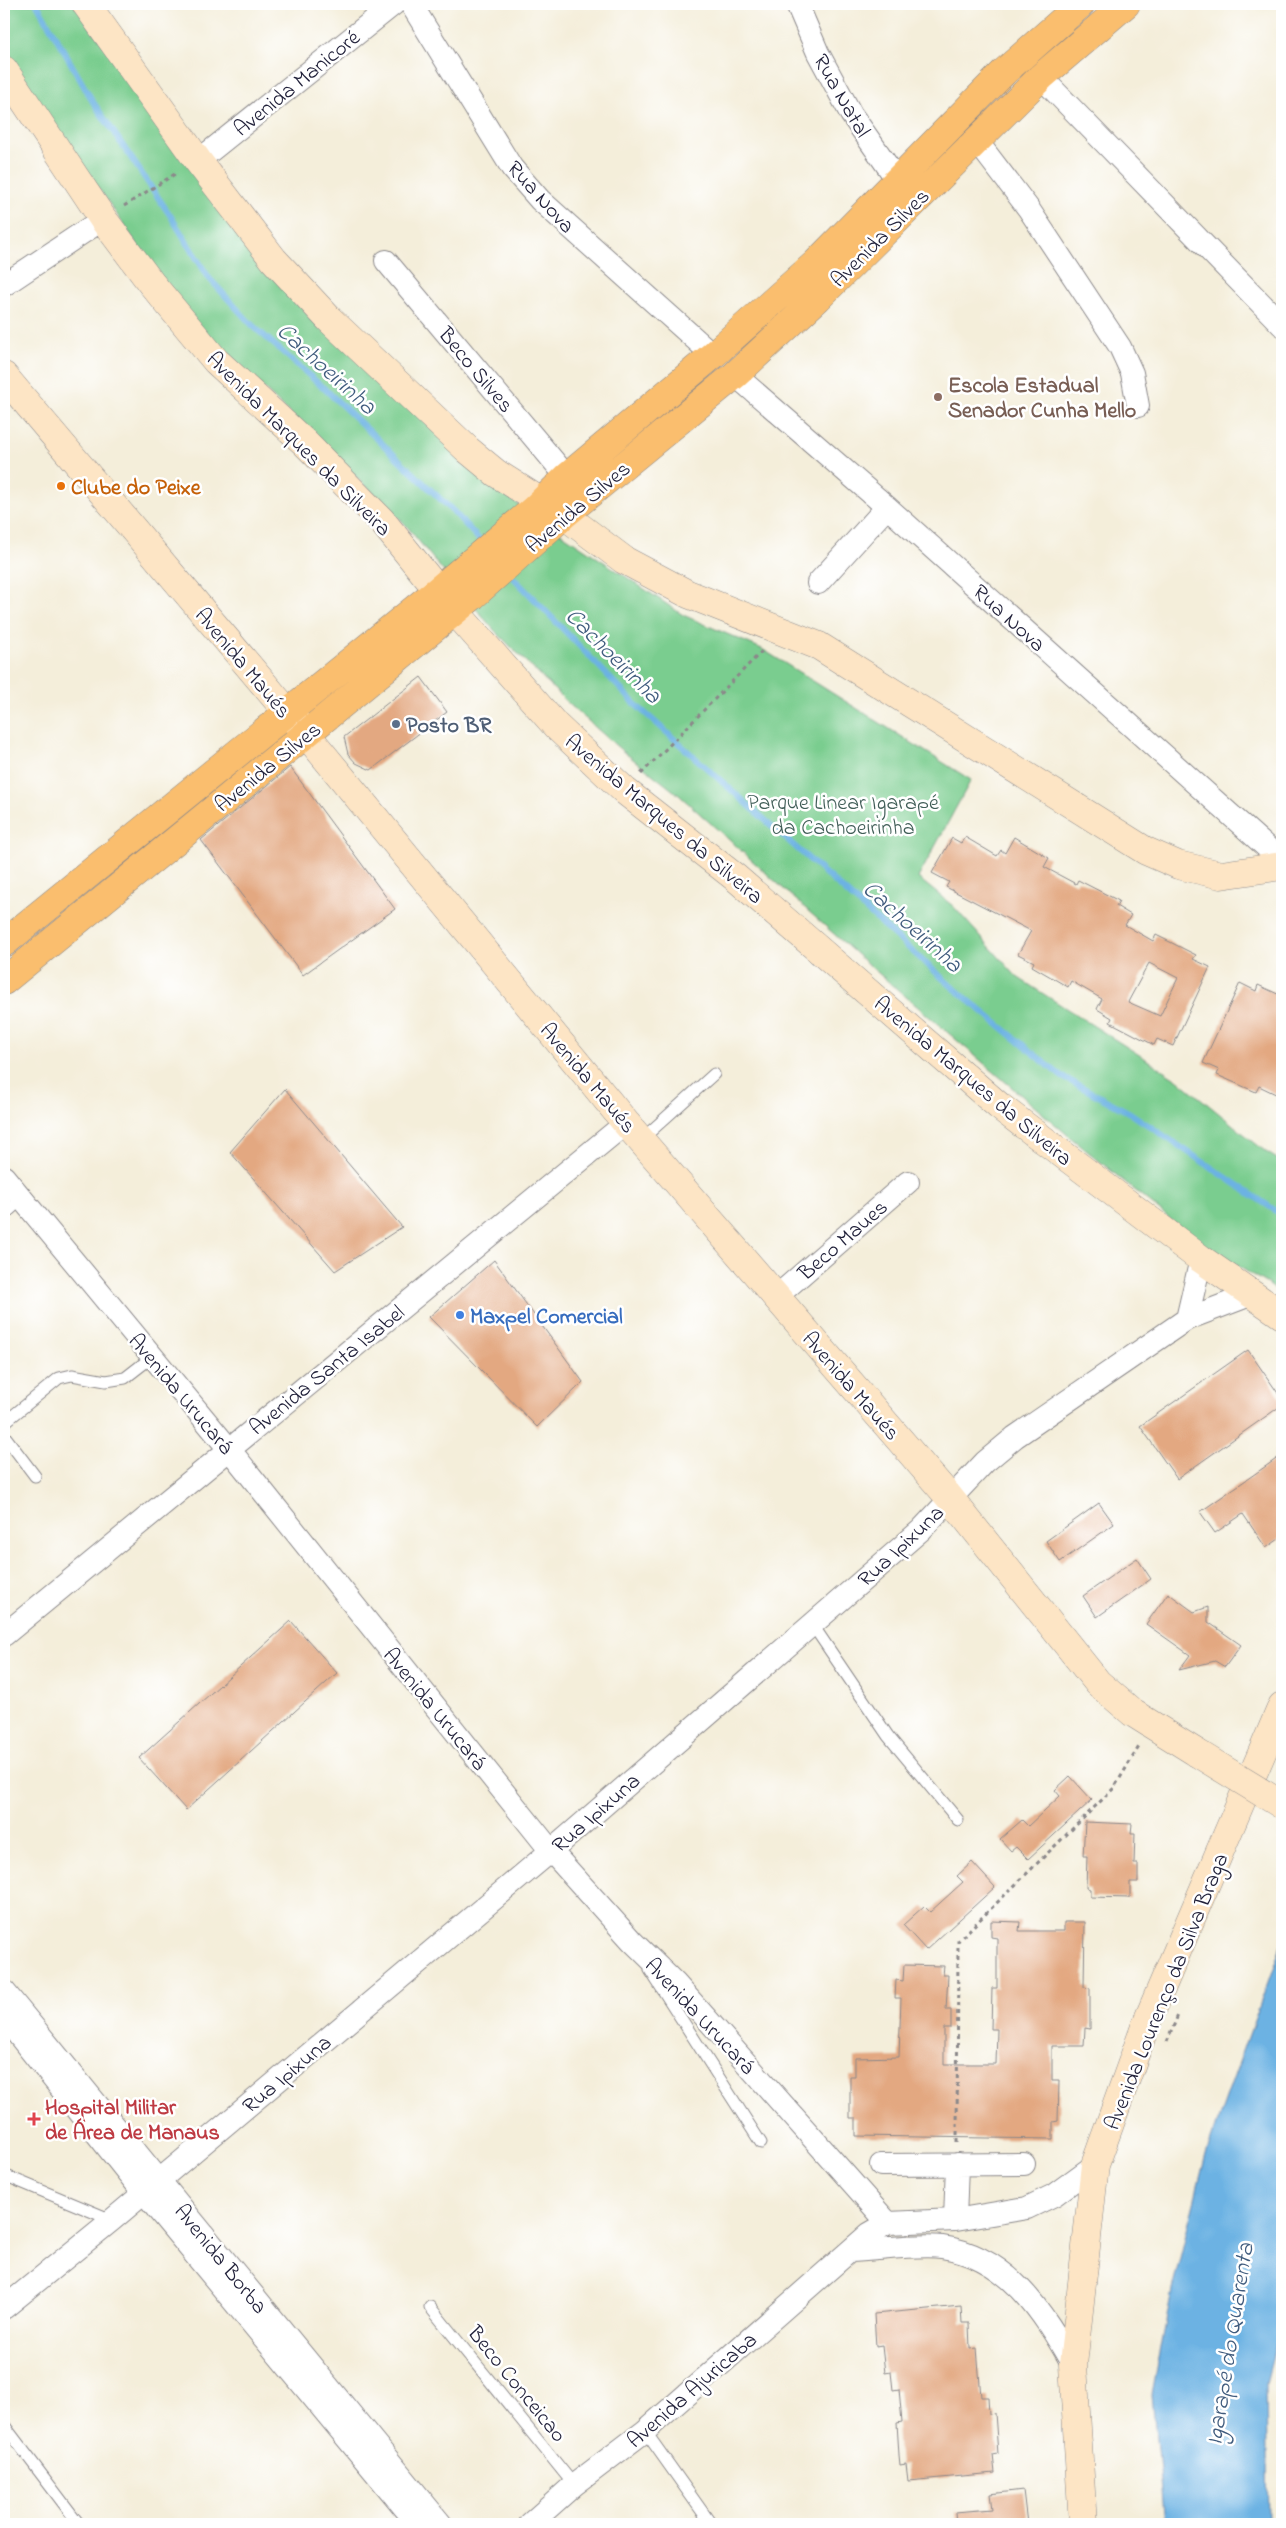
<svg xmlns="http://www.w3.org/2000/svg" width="1286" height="2528" font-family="'Indie Flower',sans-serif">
<rect width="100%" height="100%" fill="#fff"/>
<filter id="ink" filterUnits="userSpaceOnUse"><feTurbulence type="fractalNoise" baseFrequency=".02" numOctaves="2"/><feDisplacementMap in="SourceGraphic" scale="10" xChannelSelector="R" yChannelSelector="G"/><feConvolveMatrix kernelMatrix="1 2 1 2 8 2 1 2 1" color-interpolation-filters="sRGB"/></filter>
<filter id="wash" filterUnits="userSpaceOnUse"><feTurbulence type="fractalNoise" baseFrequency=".0096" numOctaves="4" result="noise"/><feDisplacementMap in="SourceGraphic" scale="20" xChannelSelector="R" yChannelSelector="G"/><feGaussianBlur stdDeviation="1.12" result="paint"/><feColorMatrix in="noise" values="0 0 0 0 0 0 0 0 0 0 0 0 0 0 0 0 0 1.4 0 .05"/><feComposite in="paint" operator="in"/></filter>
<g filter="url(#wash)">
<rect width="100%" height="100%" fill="#f4eeda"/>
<path fill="#7acd8f" stroke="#4e7865" d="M 4,4 L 74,4 L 182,156 L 472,468 L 513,501 L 683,615 L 762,649 L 971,780 L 918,878 L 953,906 L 1017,977 L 1177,1079 L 1266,1152 L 1282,1162 L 1282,1293 L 1197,1241 L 1070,1137 L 863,960 L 679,795 L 620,749 L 569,704 L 495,631 L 439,566 L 405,524 L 183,311 L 111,206 L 4,57 Z"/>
<path fill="#6cb2e3" stroke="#476a8f" d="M 1282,1943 L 1282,2321 L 1266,2383 L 1268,2524 L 1164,2524 L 1152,2395 L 1172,2290 L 1206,2154 Z"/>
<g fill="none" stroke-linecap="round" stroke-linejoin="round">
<path stroke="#6cb2e3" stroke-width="6" d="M 37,4 L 93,102 L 170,215 L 209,278 L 252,325 L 327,391 L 454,512 L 483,544
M 508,572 L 636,705 L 949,984 L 1061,1076 L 1130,1113 L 1282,1215"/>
</g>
<g id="blocks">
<path fill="#e3a881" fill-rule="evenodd" d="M 421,677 L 447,712 L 371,770 L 356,763 L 348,754 L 344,737 Z
M 290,767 L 395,909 L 303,975 L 201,840 Z
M 965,837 L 997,856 L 1001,850 L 1005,853 L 1014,837 L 1049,858 L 1044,867 L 1076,884 L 1078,880 L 1119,901 L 1116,906 L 1131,915 L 1125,925 L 1153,941 L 1156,935 L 1196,955 L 1193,959 L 1210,967 L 1173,1046 L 1157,1039 L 1154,1045 L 1110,1022 L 1112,1018 L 1097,1009 L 1102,999 L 1071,981 L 1068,987 L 1032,966 L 1034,962 L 1018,954 L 1031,931 L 946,887 L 949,882 L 932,873 L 952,838 L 961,843 ZM 1149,963 L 1178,978 L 1160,1016 L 1128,1002 Z
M 1240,983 L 1256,991 L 1258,985 L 1282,996 L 1282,1097 L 1259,1086 L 1256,1092 L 1217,1075 L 1219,1070 L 1203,1063 Z
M 285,1089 L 402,1227 L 335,1271 L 230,1152 Z
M 494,1260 L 583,1382 L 537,1427 L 429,1317 Z
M 1248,1350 L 1282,1399 L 1282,1405 L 1177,1479 L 1140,1426 Z
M 1282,1455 L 1282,1537 L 1266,1548 L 1243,1514 L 1215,1533 L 1200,1512 Z
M 1099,1503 L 1114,1524 L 1060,1562 L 1046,1541 Z
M 1137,1558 L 1151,1579 L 1097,1617 L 1083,1596 Z
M 1168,1593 L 1194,1612 L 1208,1607 L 1208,1622 L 1241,1645 L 1225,1667 L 1215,1661 L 1179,1670 L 1190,1655 L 1146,1624 Z
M 291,1621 L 337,1673 L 186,1810 L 139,1758 Z
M 1070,1776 L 1092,1800 L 1028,1859 L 1016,1847 L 1011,1851 L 1000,1839 L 1022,1820 L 1028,1826 L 1060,1796 L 1055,1790 Z
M 1085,1822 L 1132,1824 L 1131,1833 L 1135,1833 L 1134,1864 L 1138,1864 L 1138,1882 L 1130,1882 L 1130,1898 L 1090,1897 L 1090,1889 L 1086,1888 L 1087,1856 L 1083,1856 Z
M 972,1862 L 995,1887 L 926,1950 L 903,1925 L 924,1906 L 930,1912 L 963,1882 L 957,1876 Z
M 991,1921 L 1020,1922 L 1019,1931 L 1064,1931 L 1064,1922 L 1085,1922 L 1084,1987 L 1090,1988 L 1090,2029 L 1085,2028 L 1084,2046 L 1052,2046 L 1052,2081 L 1059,2081 L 1058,2121 L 1053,2122 L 1053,2139 L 856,2136 L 856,2118 L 850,2118 L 850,2076 L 855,2076 L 855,2058 L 899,2057 L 901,1998 L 895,1998 L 896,1980 L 903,1981 L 904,1965 L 944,1966 L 943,1975 L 948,1975 L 946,2010 L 951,2010 L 951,2028 L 944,2028 L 944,2064 L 996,2064 L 997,2029 L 991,2029 L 992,1988 L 997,1988 L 997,1938 L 991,1937 Z
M 961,2306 L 962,2323 L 969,2323 L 970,2349 L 977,2348 L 981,2397 L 988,2397 L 989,2414 L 995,2413 L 998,2454 L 993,2455 L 995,2473 L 908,2481 L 906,2464 L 900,2465 L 899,2455 L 897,2423 L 902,2422 L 899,2389 L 893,2390 L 891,2372 L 885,2373 L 882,2346 L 876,2347 L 874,2314 Z
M 1023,2490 L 1027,2524 L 956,2524 L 955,2512 L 992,2509 L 990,2494 Z"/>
</g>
</g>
<g filter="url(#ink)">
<use href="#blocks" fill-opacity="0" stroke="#8b888a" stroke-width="1"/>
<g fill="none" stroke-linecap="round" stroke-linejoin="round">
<g stroke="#8b888a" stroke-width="13">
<path id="lane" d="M 641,1140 L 714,1074
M 4,1215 L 22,1199
M 4,1423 L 59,1378 L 72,1375 L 106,1381 L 125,1378 L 152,1357
M 4,1435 L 35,1476
M 812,1624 L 888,1736 L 958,1820
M 650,1970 L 761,2143
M 4,2175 L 112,2220
M 430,2307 L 574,2485
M 4,2425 L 79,2524
M 645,2431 L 711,2524"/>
</g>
<g stroke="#8b888a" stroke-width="24">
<path id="street" d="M 411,4 L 512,168 L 540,200 L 713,355
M 797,4 L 818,53 L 851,114 L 898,181
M 1041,77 L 1282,325
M 976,140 L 1028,208 L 1120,347 L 1132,373 L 1138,406
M 198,161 L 394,4
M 386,261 L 567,477
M 4,285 L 103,219
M 735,375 L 887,507 L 1282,861
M 818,583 L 887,507
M 4,1177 L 229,1449 L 551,1851 L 632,1941 L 675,1983 L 888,2223
M 776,1297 L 908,1182
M 1187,1319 L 1201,1259
M 4,1635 L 626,1123
M 4,1991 L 441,2524
M 4,2017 L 143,2192 L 418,2524
M 881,2165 L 1024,2164
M 955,2220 L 957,2164
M 850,2251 C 878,2250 916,2244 942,2247 C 1008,2256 1043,2312 1073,2365
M 4,2308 L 112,2220 L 551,1851 L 921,1530 L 985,1462 L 1015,1437 L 1187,1319 L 1250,1295
M 530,2524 L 574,2485 L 645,2431 L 869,2234 L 888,2223 L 955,2220 L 1027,2208 L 1054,2195 L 1095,2165"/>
</g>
<g stroke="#8b888a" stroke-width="29">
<path id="secondary" d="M 86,4 L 198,161 L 274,260 L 329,319 L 468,450 L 496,473 L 540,501
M 4,70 L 103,219 L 151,283 L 216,361 L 305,443 L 381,520 L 454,610 L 556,726 L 625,791 L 736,878 L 999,1106 L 1201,1259 L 1282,1315
M 4,376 L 306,734 L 626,1123 L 950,1498 L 1098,1683 L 1133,1713 L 1197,1753
M 564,515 L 624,560 L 688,594 L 819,646 L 1146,851 L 1178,865 L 1221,875 L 1282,866
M 1083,2524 L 1073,2365 L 1095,2165 L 1146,2024 L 1282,1706"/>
</g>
<g stroke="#8b888a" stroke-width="29">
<path id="primary" d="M 4,943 L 438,590 L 533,510 L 567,477 L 713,355 L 816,263 L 1004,72 L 1081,4
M 4,981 L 306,734 L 473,596 L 564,515 L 735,375 L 818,298 L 1041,77 L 1126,4"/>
</g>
<path stroke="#8b888a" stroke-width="3" stroke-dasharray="4 4" stroke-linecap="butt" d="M 124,206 L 178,172
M 641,774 L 763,650
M 1167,2042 L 1178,2015
M 957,2143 L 958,1941 L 1114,1788 L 1140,1745"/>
<use href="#lane" stroke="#fff" stroke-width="11"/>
<use href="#street" stroke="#fff" stroke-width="22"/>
<use href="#secondary" stroke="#fde5c5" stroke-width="28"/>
<use href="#primary" stroke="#fabe6e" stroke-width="28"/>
<g stroke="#8b888a" stroke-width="29" stroke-linecap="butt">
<path id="secondary-bridge" d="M 1197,1753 L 1282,1805"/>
</g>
<use href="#secondary-bridge" stroke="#fde5c5" stroke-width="28"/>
</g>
</g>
<circle fill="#8d6e63" stroke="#fff" stroke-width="2" cx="938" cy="397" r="5"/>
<circle fill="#e8710a" stroke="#fff" stroke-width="2" cx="61" cy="486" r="5"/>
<circle fill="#5c6f8a" stroke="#fff" stroke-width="2" cx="396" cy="724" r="5"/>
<circle fill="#3f7fe0" stroke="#fff" stroke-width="2" cx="460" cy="1315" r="5"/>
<path fill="#e0444e" stroke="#fff" stroke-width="2" d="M31.5 2111.5h5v5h5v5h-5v5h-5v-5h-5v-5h5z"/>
<g text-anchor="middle" stroke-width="5" stroke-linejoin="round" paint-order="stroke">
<g font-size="22" fill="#22223b" stroke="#fff">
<text transform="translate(296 82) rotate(-39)" y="8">Avenida Manicoré</text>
<text transform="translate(843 95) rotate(60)" y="8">Rua Natal</text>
<text transform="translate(542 196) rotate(48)" y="8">Rua Nova</text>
<text transform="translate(879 237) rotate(-45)" y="8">Avenida Silves</text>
<text transform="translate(477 369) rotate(50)" y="8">Beco Silves</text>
<text transform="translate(300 443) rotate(45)" y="8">Avenida Marques da Silveira</text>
<text transform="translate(577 506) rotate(-40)" y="8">Avenida Silves</text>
<text transform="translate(1010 617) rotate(42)" y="8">Rua Nova</text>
<text transform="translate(244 662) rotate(50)" y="8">Avenida Maués</text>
<text transform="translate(267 766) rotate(-39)" y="8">Avenida Silves</text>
<text transform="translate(665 818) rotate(40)" y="8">Avenida Marques da Silveira</text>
<text transform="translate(589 1077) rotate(50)" y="8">Avenida Maués</text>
<text transform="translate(974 1080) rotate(40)" y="8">Avenida Marques da Silveira</text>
<text transform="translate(842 1239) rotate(-41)" y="8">Beco Maues</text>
<text transform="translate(326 1369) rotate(-39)" y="8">Avenida Santa Isabel</text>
<text transform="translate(852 1385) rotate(49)" y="8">Avenida Maués</text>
<text transform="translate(182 1393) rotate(50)" y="8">Avenida Urucará</text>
<text transform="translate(900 1545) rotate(-43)" y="8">Rua Ipixuna</text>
<text transform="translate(436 1708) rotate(51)" y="8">Avenida Urucará</text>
<text transform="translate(595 1812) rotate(-41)" y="8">Rua Ipixuna</text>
<text transform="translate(1165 1991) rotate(-68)" y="8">Avenida Lourenço da Silva Braga</text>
<text transform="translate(701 2015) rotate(47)" y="8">Avenida Urucará</text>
<text transform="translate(286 2073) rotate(-40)" y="8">Rua Ipixuna</text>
<text transform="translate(222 2258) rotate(51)" y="8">Avenida Borba</text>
<text transform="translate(518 2383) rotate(51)" y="8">Beco Conceicao</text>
<text transform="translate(691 2389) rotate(-41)" y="8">Avenida Ajuricaba</text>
</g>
<g font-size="22" font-weight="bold" fill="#785e54" stroke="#fff" text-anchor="start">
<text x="948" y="392">Escola Estadual<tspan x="948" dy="25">Senador Cunha Mello</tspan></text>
</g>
<g font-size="22" font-weight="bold" fill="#c56008" stroke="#fff" text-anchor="start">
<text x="71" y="494">Clube do Peixe</text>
</g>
<g font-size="22" font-weight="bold" fill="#4e5e75" stroke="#fff" text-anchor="start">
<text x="406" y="732">Posto BR</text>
</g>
<g font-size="22" fill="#415e58" stroke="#fff">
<text x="843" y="809">Parque Linear Igarapé<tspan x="843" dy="25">da Cachoeirinha</tspan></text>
</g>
<g font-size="22" font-weight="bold" fill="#366cbe" stroke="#fff" text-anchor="start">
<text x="470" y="1323">Maxpel Comercial</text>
</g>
<g font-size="22" font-weight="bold" fill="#be3a42" stroke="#fff" text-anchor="start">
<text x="45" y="2114">Hospital Militar<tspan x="45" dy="25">de Área de Manaus</tspan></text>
</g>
<g font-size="24" font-style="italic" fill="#405c7e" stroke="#fff">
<text transform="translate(327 368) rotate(42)" y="8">Cachoeirinha</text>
<text transform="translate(614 655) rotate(45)" y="8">Cachoeirinha</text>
<text transform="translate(913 926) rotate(42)" y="8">Cachoeirinha</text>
<text transform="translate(1229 2344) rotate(-81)" y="8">Igarapé do Quarenta</text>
</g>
</g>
<rect width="1286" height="2528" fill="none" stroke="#fff" stroke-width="20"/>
</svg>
